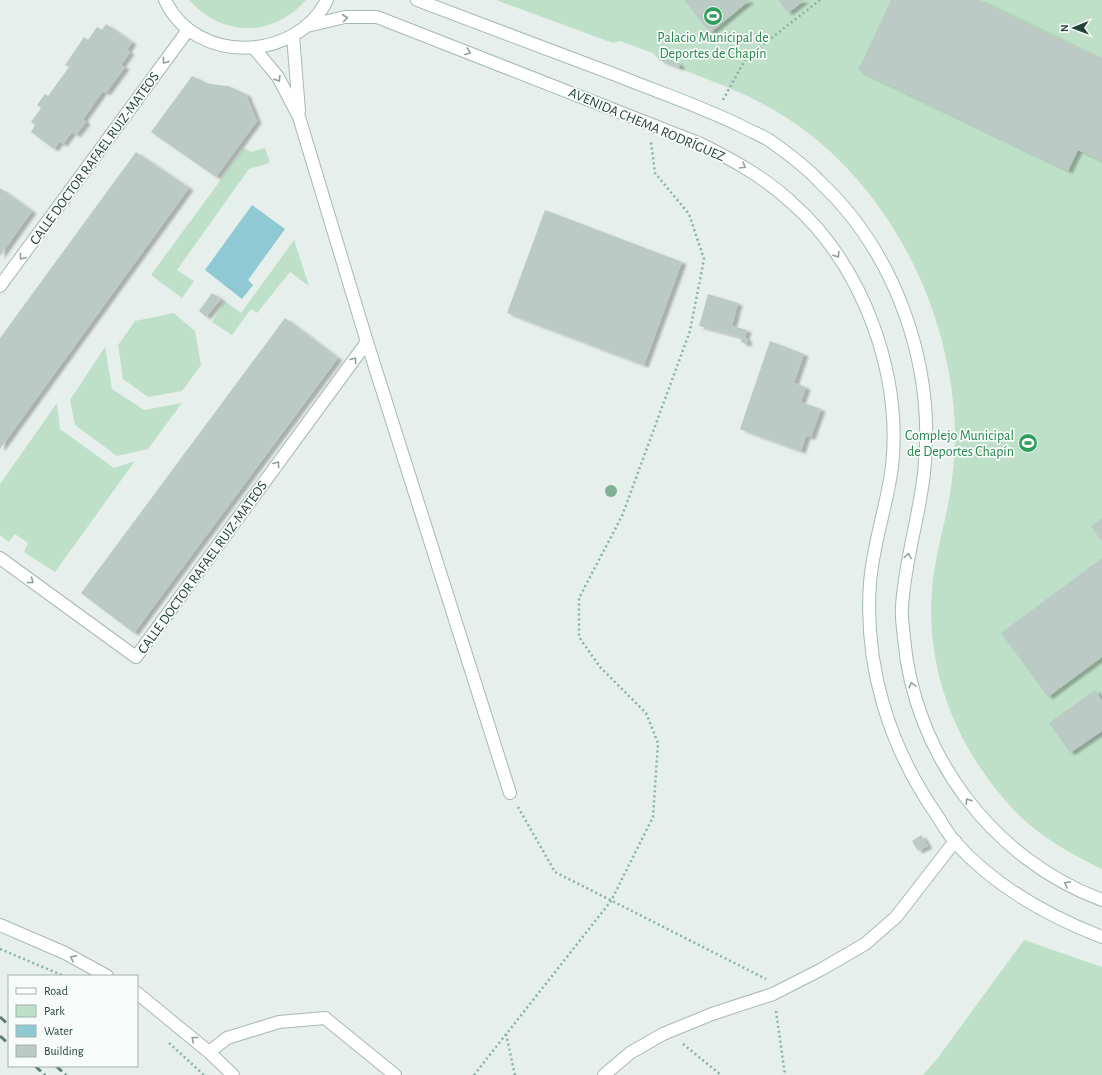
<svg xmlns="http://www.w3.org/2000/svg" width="1102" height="1075" font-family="'Alegreya Sans',sans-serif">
<defs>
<filter id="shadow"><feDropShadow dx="4.5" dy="2.5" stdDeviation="1" flood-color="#0004"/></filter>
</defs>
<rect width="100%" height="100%" fill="#e6efeb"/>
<path fill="#bfe0c8" d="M 189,0 L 306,0 C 273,38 222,37 189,0 Z
M 496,0 L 1102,0 L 1102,869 C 1071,854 1037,835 1013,809 C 955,747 923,665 933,580 C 936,553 944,527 949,500 C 953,476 955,453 955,429 C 951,300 879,165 763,104 C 730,86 694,75 659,60 L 653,53 L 620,41 L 613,43 Z
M 244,148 L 251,152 L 265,148 L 270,163 L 249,169 L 177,270 L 194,281 L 182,298 L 151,275 Z
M 294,240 L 309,286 L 290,272 L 257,313 L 251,309 L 232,335 L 212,322 L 225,301 L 241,313 Z
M 174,313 L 195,331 L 201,365 L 182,391 L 148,397 L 123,379 L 118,345 L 135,321 Z
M 105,347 L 112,389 L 144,410 L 182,403 L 148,449 L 117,456 L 75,425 L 70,400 Z
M 57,403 L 60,429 L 114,468 L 135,461 L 55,572 L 24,552 L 28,543 L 15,534 L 9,542 L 0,535 L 0,484 Z
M 1024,940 L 1102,967 L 1102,1075 L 923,1075 L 937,1059 Z"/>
<path fill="#8ec9d4" d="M 252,205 L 285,229 L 248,280 L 253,285 L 242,299 L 205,270 Z"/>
<path fill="#bbcac4" filter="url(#shadow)" d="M 684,0 L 750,0 L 710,33 Z
M 778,0 L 805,0 L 788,13 Z
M 891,0 L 980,0 L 1102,59 L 1102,161 L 1078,150 L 1068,171 L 858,70 Z
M 106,24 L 132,42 L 127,50 L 130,52 L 121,65 L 125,67 L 106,93 L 103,91 L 83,119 L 86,122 L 76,135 L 72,132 L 63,144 L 59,142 L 54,149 L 31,132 L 35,125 L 31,122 L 41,108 L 37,105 L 45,94 L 48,96 L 69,67 L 65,65 L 84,37 L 88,40 L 97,27 L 102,30 Z
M 661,57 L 680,64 L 679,68 L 659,60 Z
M 192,76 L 209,84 L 228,86 L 246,94 L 257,121 L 216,177 L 151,132 Z
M 136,152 L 189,188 L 0,449 L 0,338 Z
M 0,188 L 32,211 L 0,256 Z
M 545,210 L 682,262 L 644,365 L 507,313 Z
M 212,293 L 221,299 L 206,317 L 199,311 Z
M 708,294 L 738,303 L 732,326 L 747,330 L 745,337 L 748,341 L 746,344 L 741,342 L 741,337 L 699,326 Z
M 285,318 L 338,358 L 134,633 L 81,593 Z
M 770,341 L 804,354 L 794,383 L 806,387 L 801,402 L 821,409 L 811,437 L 806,436 L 801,451 L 740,429 Z
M 1102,518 L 1102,542 L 1091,526 Z
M 1102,558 L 1102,657 L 1048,697 L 1001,633 Z
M 1095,690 L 1102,700 L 1102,731 L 1070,753 L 1049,723 Z
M 921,835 L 928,846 L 918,851 L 912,841 Z"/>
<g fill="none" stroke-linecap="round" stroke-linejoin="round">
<g stroke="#a8b8b2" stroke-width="14">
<path id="street" d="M 293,36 L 299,111
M 254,48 L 278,77 L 299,117 L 367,342 L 510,793
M 0,286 L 188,30
M 0,558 L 136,657 L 367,342
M 0,925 L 65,953 L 107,976
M 137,993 L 209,1052 L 233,1075
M 209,1052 L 227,1038 L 279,1022 L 325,1018 L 395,1075
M 604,1075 L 630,1053 L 663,1034 L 712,1014 L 773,994 L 822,969 L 865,944 L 896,917 L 955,841"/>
</g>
<g stroke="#a4bbb3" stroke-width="14">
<path id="secondary" d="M 165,0 C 195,65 296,62 327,0
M 417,0 C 484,25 550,50 616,75 C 658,92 700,106 741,126 C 750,131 761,135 769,140 C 786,152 805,166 819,181 C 897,254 936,367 924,473 C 919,518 905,560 902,606 C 901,616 903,627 904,638 C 914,754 992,859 1102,900
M 307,26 L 345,17 L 377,17 L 701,144 C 733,160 764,177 791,202 C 863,265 902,373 892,467 C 887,506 873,543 870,583 C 864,666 889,746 936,814 C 942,823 948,834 955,842 C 994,886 1048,916 1102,937"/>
</g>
<path stroke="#86b3a5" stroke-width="2.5" stroke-dasharray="2 3" stroke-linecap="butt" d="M 723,100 L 746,58 L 820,0
M 518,807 L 555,872 L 766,979
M 0,949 L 64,976
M 776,1011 L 785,1075
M 506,1034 L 515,1075
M 169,1043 L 204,1075
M 683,1044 L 721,1075
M 474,1075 L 611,901 L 653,817 L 658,743 L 646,713 L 600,667 L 579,637 L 579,598 L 622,516 L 690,331 L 704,259 L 689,214 L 655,173 L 651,142"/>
<use href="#street" stroke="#fff" stroke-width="12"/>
<use href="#secondary" stroke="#fff" stroke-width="12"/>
<path stroke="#5f7d75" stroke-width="3" stroke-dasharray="8 4" stroke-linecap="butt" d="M 0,1017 L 9,1025
M 0,1036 L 9,1044
M 35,1066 L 45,1075
M 56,1066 L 66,1075"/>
</g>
<circle fill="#80af93" cx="611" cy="491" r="6"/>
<defs><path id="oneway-chevron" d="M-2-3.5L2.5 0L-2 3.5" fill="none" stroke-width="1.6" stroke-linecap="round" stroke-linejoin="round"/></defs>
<g stroke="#92a09c">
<use href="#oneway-chevron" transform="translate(345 18) rotate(-7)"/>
<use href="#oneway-chevron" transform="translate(468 52) rotate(21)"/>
<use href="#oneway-chevron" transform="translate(165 61) rotate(126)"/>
<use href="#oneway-chevron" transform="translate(278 79) rotate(58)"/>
<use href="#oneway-chevron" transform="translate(743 166) rotate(30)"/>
<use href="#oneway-chevron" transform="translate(837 255) rotate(58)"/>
<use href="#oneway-chevron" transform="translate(22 257) rotate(126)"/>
<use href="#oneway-chevron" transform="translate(354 360) rotate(-54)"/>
<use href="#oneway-chevron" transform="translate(277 464) rotate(-54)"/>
<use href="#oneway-chevron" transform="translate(908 556) rotate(-82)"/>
<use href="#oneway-chevron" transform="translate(31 581) rotate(36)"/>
<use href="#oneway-chevron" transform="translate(912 685) rotate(-105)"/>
<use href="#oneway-chevron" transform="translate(968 801) rotate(-125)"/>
<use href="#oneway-chevron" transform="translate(1067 884) rotate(-152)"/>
<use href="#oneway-chevron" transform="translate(73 958) rotate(-152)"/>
<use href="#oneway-chevron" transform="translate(194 1039) rotate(-141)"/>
</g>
<defs>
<g id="stadium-disc" transform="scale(1)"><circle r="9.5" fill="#2e9e5b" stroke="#f7fbf9"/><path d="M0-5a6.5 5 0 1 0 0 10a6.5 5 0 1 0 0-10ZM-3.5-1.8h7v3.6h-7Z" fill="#fff"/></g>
</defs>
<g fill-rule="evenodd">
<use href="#stadium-disc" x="713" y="16"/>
<use href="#stadium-disc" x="1028" y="443"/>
</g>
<g text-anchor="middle" stroke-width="3.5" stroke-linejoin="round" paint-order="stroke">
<g font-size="14" fill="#27864d" stroke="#f7fbf9">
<text x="713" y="42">Palacio Municipal de<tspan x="713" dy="16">Deportes de Chapín</tspan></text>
<text x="1014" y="440" text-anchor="end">Complejo Municipal<tspan x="1014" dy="16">de Deportes Chapín</tspan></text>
</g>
<g font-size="14" fill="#24423a" stroke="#f7fbf9">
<text transform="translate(647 124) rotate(23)" y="5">AVENIDA CHEMA RODRÍGUEZ</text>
<text transform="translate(94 158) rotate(-54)" y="5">CALLE DOCTOR RAFAEL RUIZ-MATEOS</text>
<text transform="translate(202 567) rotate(-54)" y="5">CALLE DOCTOR RAFAEL RUIZ-MATEOS</text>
</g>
</g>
<rect x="8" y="975" width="130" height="92" fill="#f7fbf9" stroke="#a3b1ad"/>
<rect x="16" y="988" width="20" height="6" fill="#ffffff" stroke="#a3b1ad"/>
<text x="44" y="995" font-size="12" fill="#24423a">Road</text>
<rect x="16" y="1005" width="20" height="12" fill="#bfe0c8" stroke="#a3b1ad"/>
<text x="44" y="1015" font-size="12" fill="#24423a">Park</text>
<rect x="16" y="1025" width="20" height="12" fill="#8ec9d4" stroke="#a3b1ad"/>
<text x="44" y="1035" font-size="12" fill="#24423a">Water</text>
<rect x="16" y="1045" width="20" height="12" fill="#bbcac4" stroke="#a3b1ad"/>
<text x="44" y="1055" font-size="12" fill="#24423a">Building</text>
<g transform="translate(1074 28) rotate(269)" stroke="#f7fbf9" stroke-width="3" paint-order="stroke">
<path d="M0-3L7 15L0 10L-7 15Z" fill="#24423a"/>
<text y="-6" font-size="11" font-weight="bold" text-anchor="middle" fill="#24423a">N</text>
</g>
</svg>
